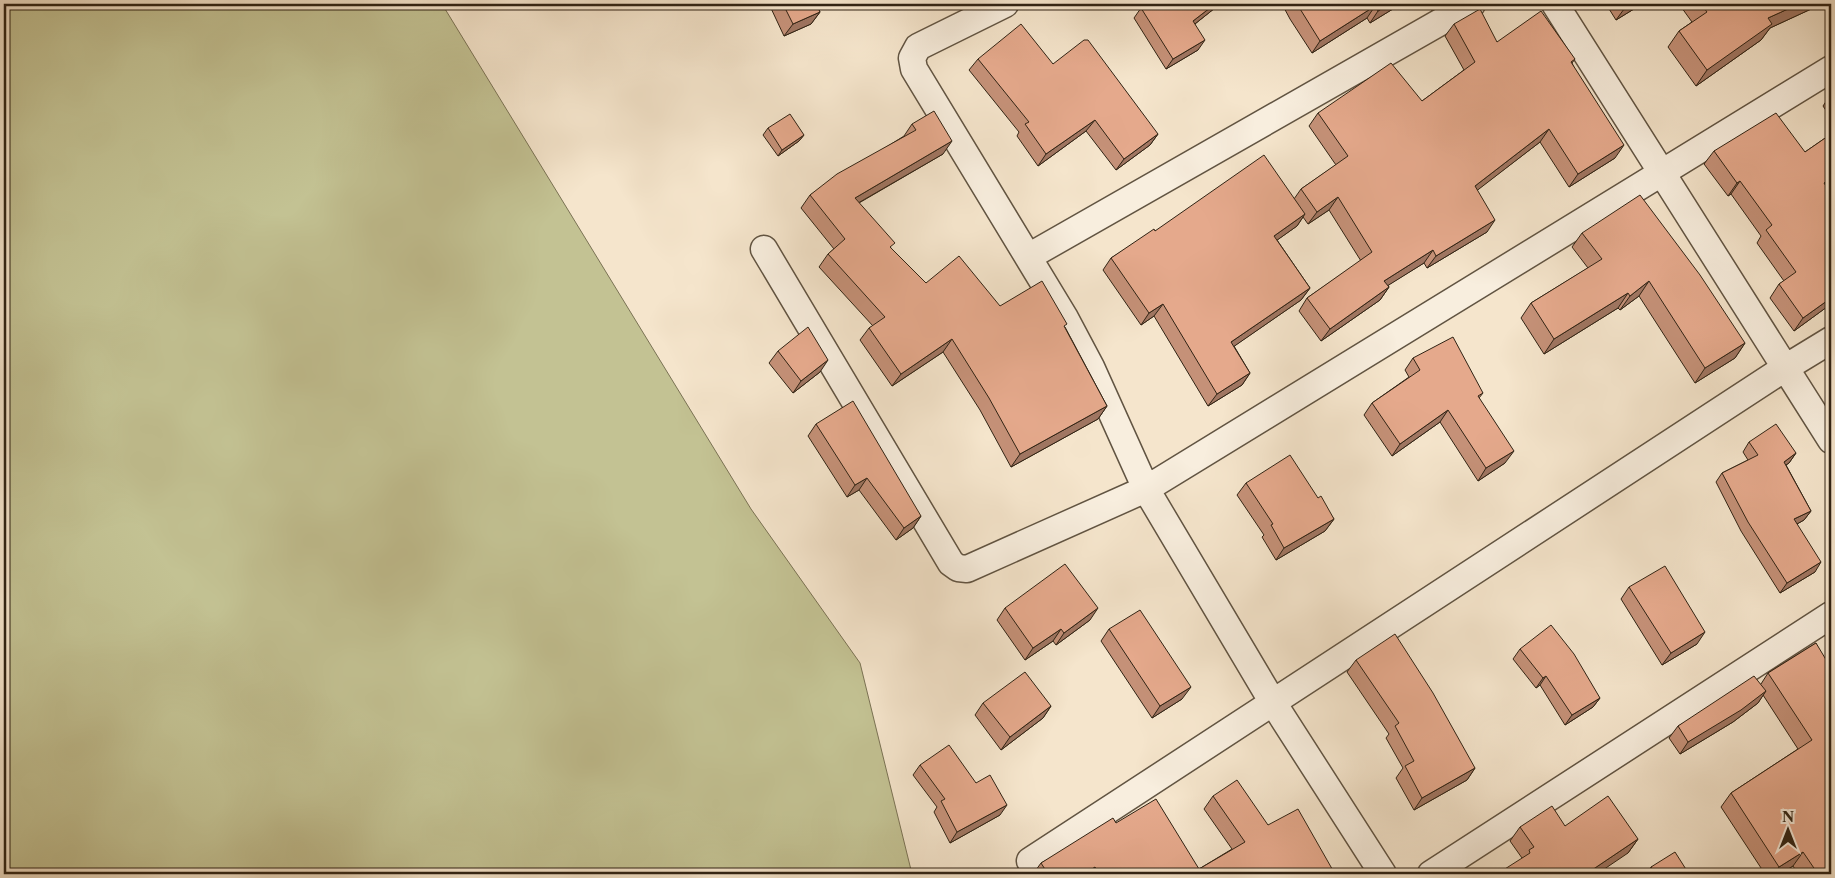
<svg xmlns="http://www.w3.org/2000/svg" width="1835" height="878" font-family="'Libre Caslon Text',serif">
<rect width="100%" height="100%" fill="#f5e5cc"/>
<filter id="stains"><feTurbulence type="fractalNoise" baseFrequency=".004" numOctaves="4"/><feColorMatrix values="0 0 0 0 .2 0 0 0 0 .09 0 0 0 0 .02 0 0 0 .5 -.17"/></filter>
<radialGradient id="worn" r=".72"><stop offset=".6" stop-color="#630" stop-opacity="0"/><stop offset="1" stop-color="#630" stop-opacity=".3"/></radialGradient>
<path fill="#c3c293" stroke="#7a7254" d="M 4,4 L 442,4 L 751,509 L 860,663 L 912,874 L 4,874 Z"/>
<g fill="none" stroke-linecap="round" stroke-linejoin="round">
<g stroke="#615442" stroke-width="29">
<path id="street" d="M 1005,4 L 918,47 L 912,58 L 914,69 L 1065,318 L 1091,367 L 1146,489 L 1272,701 L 1383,874
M 1555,4 L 1831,440
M 764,249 L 951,563 L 958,568 L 967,569 L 1146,489 L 1831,69
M 1028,257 L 1472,4
M 1030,861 L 1785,368 L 1831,340
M 1431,874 L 1831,615"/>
</g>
<use href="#street" stroke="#f8eede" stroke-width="26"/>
</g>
<path fill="#c59178" stroke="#302314" d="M 769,4 L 816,4 L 820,12 L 811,24 L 784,36 Z
M 1147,4 L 1220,4 L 1195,24 L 1198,50 L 1166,69 L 1134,18 L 1141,8 Z
M 1282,4 L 1401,4 L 1370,23 L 1367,18 L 1312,53 L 1290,19 Z
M 1427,4 L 1442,4 L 1431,10 Z
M 1606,4 L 1642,4 L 1616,20 Z
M 1679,4 L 1822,4 L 1770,28 L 1761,40 L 1696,86 L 1668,47 L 1679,31 L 1692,22 Z
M 1454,24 L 1497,42 L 1575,59 L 1572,63 L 1615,158 L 1569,187 L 1540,142 L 1477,190 L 1487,232 L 1427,268 L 1424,263 L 1388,285 L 1389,287 L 1380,300 L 1321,341 L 1299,311 L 1307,298 L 1361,261 L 1329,210 L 1308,224 L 1303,217 L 1297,226 L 1277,240 L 1310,288 L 1301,300 L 1234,346 L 1250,373 L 1242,385 L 1208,406 L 1154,316 L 1141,325 L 1103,270 L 1111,258 L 1155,231 L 1294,199 L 1301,189 L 1336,165 L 1309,126 L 1318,113 L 1422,101 L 1464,70 L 1445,36 Z
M 978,59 L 1053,64 L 1158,134 L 1150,145 L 1116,170 L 1086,131 L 1038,166 L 1017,136 L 1019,132 L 969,70 Z
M 1831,94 L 1831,118 L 1823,106 Z
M 912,124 L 943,154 L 859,203 L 891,248 L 926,283 L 1065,327 L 1107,406 L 1098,419 L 1011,467 L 980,410 L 943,352 L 892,386 L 860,340 L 869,328 L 873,326 L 819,267 L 828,254 L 834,249 L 801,208 L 810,195 L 904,136 Z
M 768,128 L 804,135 L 799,141 L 778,156 L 763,135 Z
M 1831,134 L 1831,186 L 1827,188 L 1831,194 L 1831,304 L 1794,331 L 1770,298 L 1779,284 L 1784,281 L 1757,243 L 1761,236 L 1731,194 L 1728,196 L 1704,164 L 1714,151 L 1805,152 Z
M 1582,233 L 1745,343 L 1735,358 L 1695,383 L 1639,296 L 1620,310 L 1618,308 L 1544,354 L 1521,318 L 1531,303 L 1588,268 L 1572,247 Z
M 778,351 L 820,372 L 793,393 L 769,363 Z
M 1413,358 L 1483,393 L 1479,398 L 1505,463 L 1478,481 L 1440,422 L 1392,456 L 1364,415 L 1372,403 L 1409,377 L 1405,370 Z
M 816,424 L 921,516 L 913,528 L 896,540 L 859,490 L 847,497 L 808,436 Z
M 1749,442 L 1796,453 L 1789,463 L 1786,465 L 1811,511 L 1804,520 L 1797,524 L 1815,572 L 1780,593 L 1741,531 L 1716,482 L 1722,473 L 1748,460 L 1743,452 Z
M 1246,483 L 1318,498 L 1334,519 L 1325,531 L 1276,560 L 1262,537 L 1264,535 L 1237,495 Z
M 1629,587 L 1697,644 L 1662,665 L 1621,599 Z
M 1005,608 L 1090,620 L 1056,645 L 1053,641 L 1025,660 L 997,620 Z
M 1109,629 L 1182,699 L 1152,718 L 1101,641 Z
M 1816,643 L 1831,874 L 1798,874 L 1793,866 L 1780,874 L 1765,874 L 1721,807 L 1731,793 L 1798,749 L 1763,695 L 1758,703 L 1733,722 L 1680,754 L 1669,738 L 1678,726 L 1761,684 L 1768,673 Z
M 1520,649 L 1600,698 L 1593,707 L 1565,725 L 1540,685 L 1536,688 L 1513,659 Z
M 1356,660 L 1475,768 L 1467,780 L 1414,810 L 1396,778 L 1403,768 L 1386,738 L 1389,734 L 1347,672 Z
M 983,703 L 1051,706 L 1043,718 L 1001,750 L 975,715 Z
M 920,765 L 976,783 L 1000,815 L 950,843 L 934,812 L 937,807 L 913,775 Z
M 1213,796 L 1268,825 L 1335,874 L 1033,874 L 1041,863 L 1116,823 L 1199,869 L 1232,849 L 1204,809 Z
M 1565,826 L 1638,839 L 1628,853 L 1522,858 L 1510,841 L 1520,827 Z
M 1651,867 L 1689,874 L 1646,874 Z"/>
<path fill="#a07662" stroke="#302314" d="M 1215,4 L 1220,4 L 1186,31 L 1193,21 Z
M 1390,4 L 1401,4 L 1370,23 L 1378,11 Z
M 1435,4 L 1442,4 L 1431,10 Z
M 1629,4 L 1642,4 L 1616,20 L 1627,5 Z
M 1799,4 L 1822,4 L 1770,28 L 1761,40 L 1696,86 L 1707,70 L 1768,18 Z
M 1375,6 L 1367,18 L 1312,53 L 1320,41 Z
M 820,12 L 811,24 L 784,36 L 793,24 Z
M 1205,40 L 1198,50 L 1166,69 L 1173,59 Z
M 1095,120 L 1086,131 L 1038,166 L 1046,154 Z
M 1549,129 L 1540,142 L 1466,199 L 1475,186 Z
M 1158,134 L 1150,145 L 1116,170 L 1124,159 Z
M 804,135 L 799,141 L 778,156 L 782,150 Z
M 952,141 L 943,154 L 846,210 L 855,198 Z
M 1624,145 L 1615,158 L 1569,187 L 1578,174 Z
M 1831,178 L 1831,186 L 1815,196 L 1824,183 Z
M 1740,181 L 1731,194 L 1728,196 L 1737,183 Z
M 1338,197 L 1329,210 L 1308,224 L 1317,212 Z
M 1305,214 L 1297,226 L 1266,248 L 1274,236 Z
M 1495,220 L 1487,232 L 1427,268 L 1436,256 Z
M 1433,250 L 1424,263 L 1376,293 L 1384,281 Z
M 1649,281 L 1639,296 L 1620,310 L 1630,296 Z
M 1389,287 L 1380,300 L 1321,341 L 1330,329 Z
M 1310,288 L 1301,300 L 1223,354 L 1231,342 Z
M 1628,293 L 1618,308 L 1544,354 L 1554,339 Z
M 1831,298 L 1831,304 L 1794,331 L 1803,318 Z
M 1163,304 L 1154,316 L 1141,325 L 1149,313 Z
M 952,339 L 943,352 L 892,386 L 901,374 Z
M 1745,343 L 1735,358 L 1695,383 L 1705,368 Z
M 828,360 L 820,372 L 793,393 L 801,381 Z
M 1250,373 L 1242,385 L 1208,406 L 1217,394 Z
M 1107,406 L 1098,419 L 1011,467 L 1020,454 Z
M 1448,410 L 1440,422 L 1392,456 L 1400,444 Z
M 1514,451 L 1505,463 L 1478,481 L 1486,468 Z
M 1796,453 L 1789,463 L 1777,471 L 1784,462 Z
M 867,478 L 859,490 L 847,497 L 855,485 Z
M 1811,511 L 1804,520 L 1788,529 L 1794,519 Z
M 921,516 L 913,528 L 896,540 L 904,528 Z
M 1334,519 L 1325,531 L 1276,560 L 1284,548 Z
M 1821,562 L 1815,572 L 1780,593 L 1787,583 Z
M 1098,608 L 1090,620 L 1056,645 L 1064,633 Z
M 1061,629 L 1053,641 L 1025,660 L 1033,648 Z
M 1705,632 L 1697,644 L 1662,665 L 1671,653 Z
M 1546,676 L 1540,685 L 1536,688 L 1543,678 Z
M 1191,687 L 1182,699 L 1152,718 L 1160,706 Z
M 1766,691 L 1758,703 L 1733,722 L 1680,754 L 1688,742 Z
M 1600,698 L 1593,707 L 1565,725 L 1572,715 Z
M 1051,706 L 1043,718 L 1001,750 L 1010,737 Z
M 1475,768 L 1467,780 L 1414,810 L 1422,798 Z
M 1007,805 L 1000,815 L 950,843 L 957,832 Z
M 1638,839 L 1628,853 L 1597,874 L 1586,874 Z
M 1803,852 L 1793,866 L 1780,874 L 1774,874 L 1779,867 Z
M 1095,867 L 1091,874 L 1084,874 Z"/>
<path fill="#e5a98c" stroke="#302314" d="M 783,4 L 816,4 L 820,12 L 793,24 Z
M 1147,4 L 1215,4 L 1193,21 L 1205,40 L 1173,59 L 1141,8 Z
M 1297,4 L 1390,4 L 1378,11 L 1375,6 L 1320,41 Z
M 1701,4 L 1799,4 L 1768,18 L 1772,24 L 1707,70 L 1679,31 L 1707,12 Z
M 1480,9 L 1497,42 L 1541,11 L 1575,59 L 1571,62 L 1624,145 L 1578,174 L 1549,129 L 1475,186 L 1495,220 L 1436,256 L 1433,250 L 1384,281 L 1389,287 L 1330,329 L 1307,298 L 1372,252 L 1338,197 L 1317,212 L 1301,189 L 1348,156 L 1318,113 L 1391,63 L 1422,101 L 1475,62 L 1454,24 Z
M 1021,24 L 1053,64 L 1084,40 L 1088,40 L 1158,134 L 1124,159 L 1095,120 L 1046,154 L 1025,124 L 1029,122 L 978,59 Z
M 934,111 L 952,141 L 855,198 L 895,243 L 890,247 L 926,283 L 959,256 L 1000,306 L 1042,281 L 1067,324 L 1064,326 L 1107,406 L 1020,454 L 989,398 L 952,339 L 901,374 L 869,328 L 885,317 L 828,254 L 845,239 L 810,195 L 837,174 L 916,130 L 912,124 Z
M 1776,113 L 1805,152 L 1831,134 L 1831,178 L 1824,183 L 1831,194 L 1831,298 L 1803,318 L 1779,284 L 1796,272 L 1766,230 L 1772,225 L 1740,181 L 1737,183 L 1714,151 Z
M 790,114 L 804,135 L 782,150 L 768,128 Z
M 1264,155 L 1305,214 L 1274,236 L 1310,288 L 1231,342 L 1250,373 L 1217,394 L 1163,304 L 1149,313 L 1111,258 L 1154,229 L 1155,231 Z
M 1640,195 L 1700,275 L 1745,343 L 1705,368 L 1649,281 L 1630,296 L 1628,293 L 1554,339 L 1531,303 L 1602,259 L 1582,233 Z
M 808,327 L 828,360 L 801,381 L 778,351 Z
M 1453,337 L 1483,393 L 1478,396 L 1514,451 L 1486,468 L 1448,410 L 1400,444 L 1372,403 L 1420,370 L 1413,358 Z
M 853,401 L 921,516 L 904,528 L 867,478 L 855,485 L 816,424 Z
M 1776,424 L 1796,453 L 1784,462 L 1811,511 L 1794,519 L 1821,562 L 1787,583 L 1748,522 L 1722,473 L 1758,455 L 1749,442 Z
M 1290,455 L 1318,498 L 1321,496 L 1334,519 L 1284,548 L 1271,525 L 1273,524 L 1246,483 Z
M 1065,564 L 1098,608 L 1064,633 L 1061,629 L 1033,648 L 1005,608 Z
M 1665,566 L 1705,632 L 1671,653 L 1629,587 Z
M 1140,610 L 1191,687 L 1160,706 L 1109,629 Z
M 1551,625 L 1574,654 L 1600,698 L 1572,715 L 1546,676 L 1543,678 L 1520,649 Z
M 1395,634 L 1433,693 L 1475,768 L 1422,798 L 1405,766 L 1414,761 L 1395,726 L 1399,723 L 1356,660 Z
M 1816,643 L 1831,668 L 1831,874 L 1818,874 L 1803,852 L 1779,867 L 1731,793 L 1812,740 L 1768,673 Z
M 1025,672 L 1051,706 L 1010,737 L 983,703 Z
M 1754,676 L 1766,691 L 1741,710 L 1688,742 L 1678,726 Z
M 949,745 L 976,783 L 990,775 L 1007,805 L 957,832 L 941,801 L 945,799 L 920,765 Z
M 1237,780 L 1268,825 L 1298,809 L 1335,874 L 1100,874 L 1095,867 L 1084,874 L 1048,874 L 1041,863 L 1113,818 L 1116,823 L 1156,799 L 1199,869 L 1245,842 L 1213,796 Z
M 1608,796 L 1638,839 L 1586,874 L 1497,874 L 1530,853 L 1529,850 L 1534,847 L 1520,827 L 1552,806 L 1565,826 Z
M 1675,852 L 1689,874 L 1656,874 L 1651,867 Z"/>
<rect width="1835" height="878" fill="none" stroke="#f5e5cc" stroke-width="20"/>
<rect x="5" y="5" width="1825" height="868" fill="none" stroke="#302314" stroke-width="2.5"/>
<rect x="10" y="10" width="1815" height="858" fill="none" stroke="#302314"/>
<g transform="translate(1788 830)" stroke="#f8eede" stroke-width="4" paint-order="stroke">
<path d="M0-4L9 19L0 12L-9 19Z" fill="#302314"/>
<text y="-8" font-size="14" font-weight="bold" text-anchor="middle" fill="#302314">N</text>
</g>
<rect width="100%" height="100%" filter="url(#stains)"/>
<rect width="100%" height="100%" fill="url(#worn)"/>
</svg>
